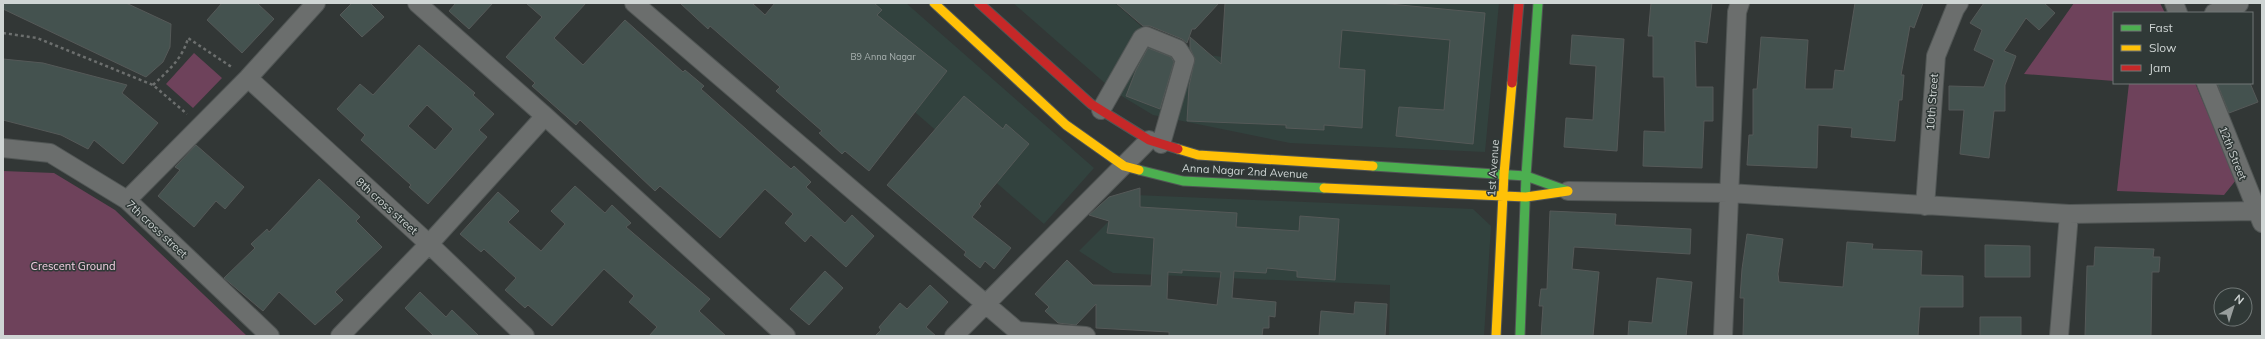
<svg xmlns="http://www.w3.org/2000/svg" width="2265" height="339" font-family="Mulish,sans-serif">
<rect width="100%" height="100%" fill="#323736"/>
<path fill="#32423e" d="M 789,3 L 906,3 L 1094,168 L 1044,224 Z
M 1013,3 L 1115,3 L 1142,27 L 1208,55 L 1298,67 L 1305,3 L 1499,3 L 1485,152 L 1290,143 L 1153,115 L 1115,92 Z
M 1135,195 L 1473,209 L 1491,226 L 1484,336 L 1389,336 L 1390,285 L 1113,273 L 1079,251 Z"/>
<path fill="#6e425b" d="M 2074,3 L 2160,3 L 2165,13 L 2114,13 L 2114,81 L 2024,74 Z
M 194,53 L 222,78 L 193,108 L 166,84 Z
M 2129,83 L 2195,83 L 2236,180 L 2224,195 L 2117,191 Z
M 3,171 L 54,173 L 115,210 L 247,336 L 3,336 Z"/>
<path fill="#44524f" stroke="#555958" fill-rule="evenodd" d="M 3,3 L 126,3 L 171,24 L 170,47 L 163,62 L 146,77 L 3,9 Z
M 222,3 L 257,3 L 274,19 L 242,53 L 207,20 Z
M 352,3 L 370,3 L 384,17 L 362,37 L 340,15 Z
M 456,3 L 493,3 L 469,29 L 449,11 Z
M 526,3 L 586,3 L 554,38 L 583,65 L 625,20 L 683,72 L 685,70 L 704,86 L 701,89 L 791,169 L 794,166 L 811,182 L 806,187 L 845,223 L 852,215 L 874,236 L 846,267 L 811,235 L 805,242 L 785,223 L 793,214 L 765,189 L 720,238 L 660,186 L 655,191 L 580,120 L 576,125 L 532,86 L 535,83 L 506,57 L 542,17 Z
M 680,3 L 752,3 L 765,15 L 775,3 L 874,3 L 882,10 L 877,15 L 947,71 L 869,171 L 845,151 L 842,154 L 819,133 L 822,131 L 776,91 L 780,87 L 710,26 L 708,29 Z
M 1116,3 L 1219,3 L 1195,29 L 1192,29 L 1187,43 L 1182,39 L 1150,26 L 1143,26 Z
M 1225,3 L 1379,3 L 1485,13 L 1473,144 L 1396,136 L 1399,107 L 1444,110 L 1450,40 L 1342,30 L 1339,68 L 1365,70 L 1362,128 L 1324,125 L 1324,130 L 1286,128 L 1286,125 L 1187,121 L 1189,86 L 1195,59 L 1190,48 L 1190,37 L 1221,64 Z
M 1651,3 L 1712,3 L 1707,43 L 1695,41 L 1696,87 L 1713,87 L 1713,121 L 1704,121 L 1702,168 L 1643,166 L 1644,131 L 1665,132 L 1664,77 L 1653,77 L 1653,36 L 1648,36 Z
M 1855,3 L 1923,3 L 1914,28 L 1910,26 L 1901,75 L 1904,75 L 1902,100 L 1899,100 L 1895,141 L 1851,137 L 1852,128 L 1818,125 L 1817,168 L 1747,165 L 1749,135 L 1753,135 L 1753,89 L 1757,89 L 1761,37 L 1808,40 L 1805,89 L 1833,89 L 1835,70 L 1844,71 Z
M 1984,3 L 2044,3 L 2055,13 L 2039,30 L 2026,18 L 2004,51 L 2016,56 L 2005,85 L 2005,111 L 1994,111 L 1989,158 L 1960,154 L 1964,110 L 1949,110 L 1949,86 L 1984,87 L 1994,60 L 1974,50 L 1982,30 L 1970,23 Z
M 1572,35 L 1624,39 L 1617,151 L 1564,147 L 1566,118 L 1593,120 L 1596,66 L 1570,64 Z
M 419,45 L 475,93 L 473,95 L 494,114 L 479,130 L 487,137 L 428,204 L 409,187 L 411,185 L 361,140 L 365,135 L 337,109 L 360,84 L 373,95 ZM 427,105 L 453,129 L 435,150 L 408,126 Z
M 1148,48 L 1171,57 L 1174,62 L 1160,109 L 1126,96 L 1136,70 Z
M 3,59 L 43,63 L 127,85 L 122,93 L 158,123 L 123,164 L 94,140 L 88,149 L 61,135 L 3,120 Z
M 2217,83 L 2250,83 L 2258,102 L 2229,113 Z
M 964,96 L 1003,129 L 1006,124 L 1029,144 L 979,204 L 981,206 L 972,217 L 1011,248 L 994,269 L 985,261 L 980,268 L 964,255 L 966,252 L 887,185 Z
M 196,145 L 244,187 L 225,209 L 216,201 L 194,227 L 158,196 L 180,170 L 175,167 Z
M 319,179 L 360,217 L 356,221 L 382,247 L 335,292 L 343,300 L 315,325 L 279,292 L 263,311 L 224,278 L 255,248 L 251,244 L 267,229 L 269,232 Z
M 575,186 L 605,213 L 612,205 L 631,223 L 626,227 L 710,299 L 699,311 L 726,336 L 649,336 L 657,327 L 629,302 L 634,296 L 604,269 L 552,326 L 528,305 L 525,308 L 505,290 L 516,278 L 484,249 L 481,252 L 460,234 L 498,192 L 519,211 L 508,222 L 541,251 L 565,224 L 551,211 Z
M 1140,188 L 1140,207 L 1237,213 L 1236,227 L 1299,231 L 1300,216 L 1339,219 L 1335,280 L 1297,277 L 1297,271 L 1267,268 L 1266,273 L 1234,271 L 1232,298 L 1276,302 L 1275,317 L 1269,316 L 1269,328 L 1263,328 L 1262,336 L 1169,336 L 1169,332 L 1096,328 L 1096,304 L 1076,325 L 1058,323 L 1045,311 L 1049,307 L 1035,294 L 1067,260 L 1093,285 L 1151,286 L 1154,238 L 1107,233 L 1109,221 L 1089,215 L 1109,197 ZM 1182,270 L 1221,272 L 1217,305 L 1167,299 L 1168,272 L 1182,273 Z
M 1550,211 L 1616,214 L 1615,225 L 1691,229 L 1690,254 L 1574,247 L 1572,269 L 1599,272 L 1593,336 L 1541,336 L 1543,306 L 1539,306 L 1541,289 L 1547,289 Z
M 1747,234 L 1783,239 L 1778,274 L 1779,282 L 1843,287 L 1847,242 L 1873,244 L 1872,249 L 1922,251 L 1921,275 L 1963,276 L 1963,307 L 1920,307 L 1918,336 L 1743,336 L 1744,298 L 1740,298 L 1742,269 Z
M 1985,245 L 2030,246 L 2030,277 L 1985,277 Z
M 2095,247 L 2154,249 L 2153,257 L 2160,257 L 2159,272 L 2152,272 L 2151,336 L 2085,336 L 2087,266 L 2094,266 Z
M 825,271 L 843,288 L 809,325 L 790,309 Z
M 1657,278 L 1692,282 L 1686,336 L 1628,336 L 1629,321 L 1652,323 Z
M 930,285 L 948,302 L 926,327 L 936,336 L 875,336 L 881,330 L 879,327 L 900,303 L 907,309 Z
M 420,292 L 446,317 L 452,310 L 479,336 L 434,336 L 405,308 Z
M 1355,302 L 1387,304 L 1385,336 L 1319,336 L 1321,311 L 1354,314 Z
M 1980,317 L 2021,317 L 2021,336 L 1980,336 Z"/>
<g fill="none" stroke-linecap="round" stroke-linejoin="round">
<g stroke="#515655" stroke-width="20">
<path id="street" d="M 417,3 L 545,116 L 786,336
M 634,3 L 1023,336
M 2174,3 L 2178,13
M 2214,13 L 2239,4
M 248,78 L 429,244 L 525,336
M 2206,83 L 2262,223
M 1101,110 L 1142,38 L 1146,36 L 1178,49 L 1185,60 L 1161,144
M 3,148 L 50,153 L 127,200 L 270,336
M 1568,191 L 1729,193 L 2069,214 L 2256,211
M 127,200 L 248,78 L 316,3
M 1925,206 L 1936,56 L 1955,9 L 1959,3
M 1017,331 L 1086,336
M 340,336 L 429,244 L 545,116
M 954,336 L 1149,140
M 1723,336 L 1737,12 L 1740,3
M 2059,336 L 2069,214"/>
</g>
<g stroke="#515655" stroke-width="11">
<path id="fast" d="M 1373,166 L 1526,176 L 1565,190
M 1139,170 L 1183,181 L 1324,188
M 1520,336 L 1526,176 L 1538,3"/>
</g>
<g stroke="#515655" stroke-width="11">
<path id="slow" d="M 934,3 L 1066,125 L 1124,166 L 1139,170
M 1178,149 L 1198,155 L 1373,166
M 1324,188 L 1526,197 L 1568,191
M 1496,336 L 1504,174 L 1512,83"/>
</g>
<g stroke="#515655" stroke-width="11">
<path id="jam" d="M 979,3 L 1091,104 L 1149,140 L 1178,149
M 1512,83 L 1519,3"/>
</g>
<path stroke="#6c6f6e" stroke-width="2.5" stroke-dasharray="3 3" stroke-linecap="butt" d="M 3,33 L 37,38 L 153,85 L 187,114
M 153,85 C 168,71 183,58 188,38 L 233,68"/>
<use href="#street" stroke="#6b6e6d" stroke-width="18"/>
<use href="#fast" stroke="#4caf50" stroke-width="9"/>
<use href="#slow" stroke="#ffc107" stroke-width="9"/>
<use href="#jam" stroke="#c62828" stroke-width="9"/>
</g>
<g text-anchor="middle" stroke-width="3" stroke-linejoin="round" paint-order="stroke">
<g font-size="9" fill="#acb4b3">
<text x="883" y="60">B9 Anna Nagar</text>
</g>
<g font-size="11" fill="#cfd5d4" stroke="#303937">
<text transform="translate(1932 102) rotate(-86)" y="4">10th Street</text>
<text transform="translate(2233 153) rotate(68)" y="4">12th Street</text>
<text transform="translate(1493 168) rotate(-86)" y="4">1st Avenue</text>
<text transform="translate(1245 171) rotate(3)" y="4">Anna Nagar 2nd Avenue</text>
<text transform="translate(387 206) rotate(42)" y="4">8th cross street</text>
<text transform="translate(157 229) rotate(43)" y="4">7th cross street</text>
</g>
<g font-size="11" fill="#f5d1e4" stroke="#303937">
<text x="73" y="270">Crescent Ground</text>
</g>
</g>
<rect width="2265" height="339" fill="none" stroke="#cfd5d4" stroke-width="8"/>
<rect x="2113" y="12" width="140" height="72" fill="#303937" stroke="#707776"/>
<rect x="2121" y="25" width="20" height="6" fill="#4caf50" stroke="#707776"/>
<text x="2149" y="32" font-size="12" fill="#cfd5d4">Fast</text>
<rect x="2121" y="45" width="20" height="6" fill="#ffc107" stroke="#707776"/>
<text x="2149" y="52" font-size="12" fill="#cfd5d4">Slow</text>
<rect x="2121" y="65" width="20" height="6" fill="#c62828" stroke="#707776"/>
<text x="2149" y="72" font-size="12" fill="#cfd5d4">Jam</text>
<g transform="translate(2233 307) rotate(39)"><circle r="19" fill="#303937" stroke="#707776"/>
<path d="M0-3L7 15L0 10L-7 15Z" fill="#989e9d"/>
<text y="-6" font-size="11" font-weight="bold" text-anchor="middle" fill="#cfd5d4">N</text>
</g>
</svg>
